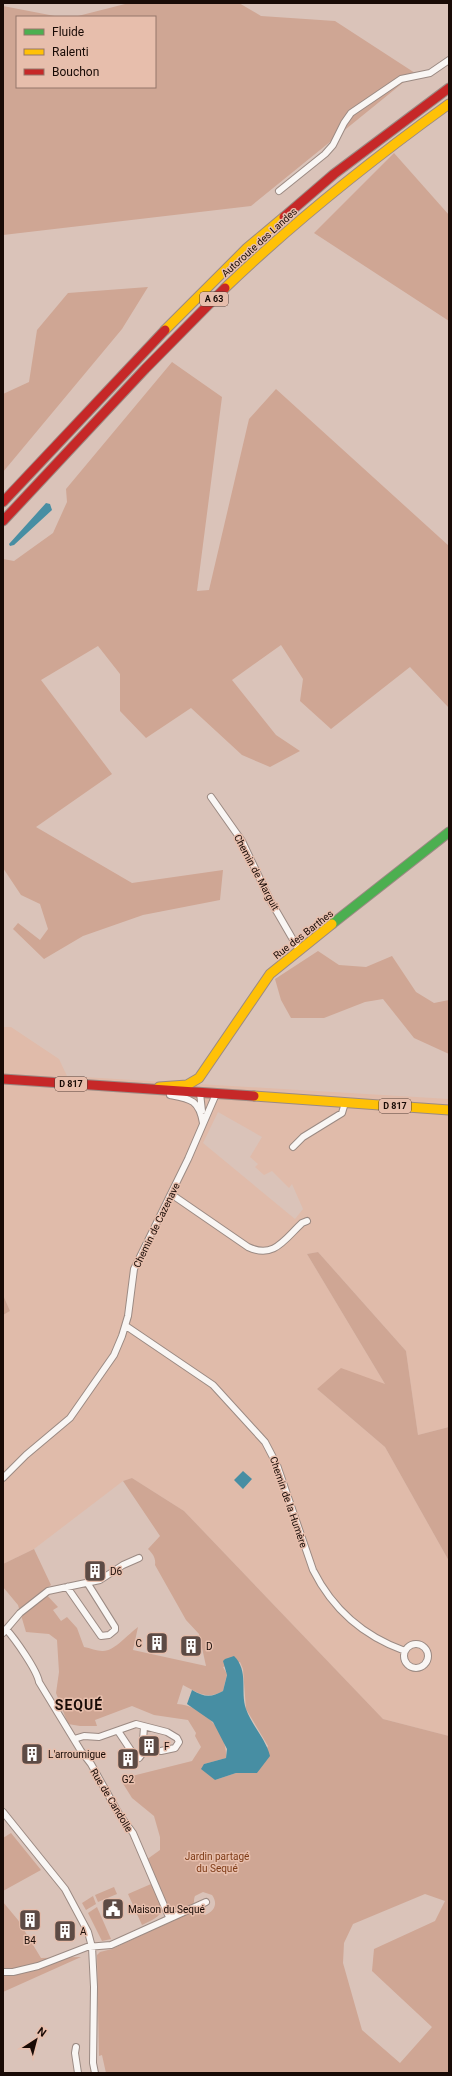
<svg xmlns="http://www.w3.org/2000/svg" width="452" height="2076" font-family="Roboto,sans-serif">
<rect width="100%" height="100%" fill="#dac3b9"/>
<path fill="#e0bbaa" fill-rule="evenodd" d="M 3,1027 L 11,1027 L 59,1059 L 67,1076 L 449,1099 L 449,1427 L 418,1435 L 406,1351 L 318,1252 L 307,1254 L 385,1384 L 317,1389 L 385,1447 L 449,1561 L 449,1736 L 383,1719 L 184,1511 L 132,1478 L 123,1481 L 34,1549 L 3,1564 L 3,1315 L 10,1311 L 3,1295 ZM 218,1112 L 262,1137 L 250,1157 L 258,1164 L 255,1167 L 264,1175 L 272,1171 L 289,1188 L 292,1184 L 303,1209 L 295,1219 L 203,1143 Z"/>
<path fill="#cfa694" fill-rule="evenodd" d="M 129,3 L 239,3 L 261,16 L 335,21 L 415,73 L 251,206 L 3,235 L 3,6 L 60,17 L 17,17 L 17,87 L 155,87 L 155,17 L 74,17 Z
M 394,153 L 449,215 L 449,321 L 314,233 Z
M 148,287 L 122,329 L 3,472 L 3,394 L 29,382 L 37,330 L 68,293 Z
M 172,362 L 222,397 L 197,591 L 209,590 L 249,419 L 276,389 L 449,546 L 449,708 L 410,667 L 331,729 L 300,701 L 303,679 L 281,645 L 232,680 L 276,735 L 300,751 L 270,767 L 242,755 L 191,708 L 146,738 L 120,711 L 120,674 L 98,646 L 41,680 L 112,774 L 36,827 L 132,883 L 223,870 L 220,900 L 143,915 L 83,936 L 44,959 L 13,929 L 18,923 L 40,940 L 48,929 L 40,904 L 21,895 L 3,868 L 3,559 L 14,561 L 53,533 L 67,502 L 66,489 Z
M 318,951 L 339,965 L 366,967 L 392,956 L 416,992 L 434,1003 L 449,1000 L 449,1054 L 414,1038 L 383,999 L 365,1002 L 324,1018 L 291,1018 L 281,1000 L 275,979 Z
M 318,1252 L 406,1351 L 418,1435 L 449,1427 L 449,1561 L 385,1447 L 317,1389 L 341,1368 L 385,1384 L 307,1254 Z
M 3,1295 L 10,1311 L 3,1315 Z
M 132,1478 L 184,1511 L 383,1719 L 449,1736 L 449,2073 L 106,2073 L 102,2055 L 99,2056 L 97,1955 L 100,1952 L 112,1949 L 195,1910 L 205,1915 C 215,1911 218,1903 212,1895 L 203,1892 L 195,1896 C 194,1898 194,1900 194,1902 C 192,1910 175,1911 168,1907 L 146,1860 L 160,1850 L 160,1837 L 154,1816 L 132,1798 L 122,1782 L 132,1776 L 192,1761 L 201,1747 L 195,1736 L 196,1733 L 188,1720 L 154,1715 L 132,1706 L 95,1720 L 97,1726 L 80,1726 L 68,1724 L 56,1693 L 59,1672 L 57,1640 L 49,1634 L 26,1632 L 18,1605 L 3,1587 L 3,1564 L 34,1549 L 51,1585 L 43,1591 L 58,1607 L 53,1610 L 61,1621 L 67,1617 L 77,1628 L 84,1647 C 90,1648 97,1651 102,1651 C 114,1652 128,1634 138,1627 L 133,1650 L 206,1666 L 199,1634 L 186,1620 L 155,1565 C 156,1558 153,1554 148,1549 L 160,1536 L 123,1481 ZM 240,1662 L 243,1669 L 246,1709 L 268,1746 L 257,1773 L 236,1773 L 215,1780 L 204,1764 L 226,1758 C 228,1732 203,1705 177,1704 L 183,1685 C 198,1693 207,1700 223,1691 L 227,1674 L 223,1667 ZM 425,1894 L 445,1901 L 435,1921 L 374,1949 L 372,1971 L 432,2027 L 400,2063 L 362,2030 L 343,1963 L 344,1943 L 353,1924 Z
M 11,1833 L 41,1870 L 3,1891 L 3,1838 Z
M 151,1884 C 163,1909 171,1912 142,1925 L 128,1894 Z
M 114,1887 L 117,1894 L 98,1902 L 95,1895 Z
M 93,1896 L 96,1904 L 86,1910 L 82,1903 Z
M 3,1902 L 18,1920 L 41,1958 L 81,1957 L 3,1992 Z
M 97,1907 L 111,1939 L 102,1941 L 88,1913 Z"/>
<path fill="#478ea3" d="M 46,503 L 50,504 L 52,510 L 14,545 L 10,546 L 9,544 Z
M 243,1471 L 252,1479 L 243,1489 L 234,1480 Z
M 234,1656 C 249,1671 240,1691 246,1709 C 252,1726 266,1739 270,1756 L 257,1773 L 236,1773 L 215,1780 L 201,1769 L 204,1764 L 226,1758 L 227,1749 L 213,1722 L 187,1704 L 192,1690 C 204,1697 211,1698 223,1691 L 227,1675 L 223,1661 L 225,1659 Z"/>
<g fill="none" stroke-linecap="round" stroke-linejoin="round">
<g stroke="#9b8a83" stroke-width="8">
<path id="street" d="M 279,191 L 325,154 L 333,145 L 344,123 L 351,113 L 401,79 L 430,73 L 449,60
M 211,797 L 242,841 L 270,900 L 299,950
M 200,1093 L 202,1111
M 170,1095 C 191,1099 199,1100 203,1123
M 293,1147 L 303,1137 L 342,1113 L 345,1103
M 171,1194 L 248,1247 C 274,1259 284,1240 302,1223 L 307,1221
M 126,1326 L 213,1385 L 265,1442 L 277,1465 L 313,1570 C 333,1610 363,1636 405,1651
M 3,1478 L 26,1455 L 70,1418 L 114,1355 L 122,1336 L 128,1316 L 134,1269 L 188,1159 L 216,1094
M 67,1587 L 101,1636 L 109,1635 L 115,1630 L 115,1627 L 88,1584
M 6,1629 C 15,1639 37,1670 39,1682 L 81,1751 L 91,1764 L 119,1814 L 133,1833 L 169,1917
M 3,1633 L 20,1613 L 48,1591 L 100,1580 L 123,1565 L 139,1558
M404 1656a12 12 0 1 1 24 0a12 12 0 1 1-24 0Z
M 118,1731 L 132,1752 L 139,1758 L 142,1754 L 144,1727
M 74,1739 L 84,1736 L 99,1737 L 136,1724 L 167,1732 L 177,1738 L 179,1742 L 175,1748 L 161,1751
M 3,1812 L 65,1889 L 88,1932 L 92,1947 L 94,1987 L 93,2063 L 95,2073
M 3,1972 L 13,1972 L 38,1966 L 87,1947 L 111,1945 L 206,1902
M 76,2047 L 75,2053 L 78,2073"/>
</g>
<g stroke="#9b8a83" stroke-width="11">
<path id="fast" d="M 332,924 L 449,832"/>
</g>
<g stroke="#9b8a83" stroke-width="11">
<path id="slow" d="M 225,288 C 295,221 370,161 449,104
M 165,330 L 247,248 L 284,217
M 159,1087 L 187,1085 L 199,1078 L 270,974 L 332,924
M 254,1096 L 449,1110"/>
</g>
<g stroke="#9b8a83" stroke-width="11">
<path id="jam" d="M 284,217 L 334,174 L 449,88
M 3,502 L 165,330
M 3,521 L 145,369 L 225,288
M 3,1079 L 254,1096"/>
</g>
<use href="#street" stroke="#f9f6f4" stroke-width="6"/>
<use href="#fast" stroke="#4caf50" stroke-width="9"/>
<use href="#slow" stroke="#ffc107" stroke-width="9"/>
<use href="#jam" stroke="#c62828" stroke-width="9"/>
</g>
<defs>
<g id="building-square" transform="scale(1.15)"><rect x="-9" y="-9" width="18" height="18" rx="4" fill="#5d4b45" stroke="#e7beac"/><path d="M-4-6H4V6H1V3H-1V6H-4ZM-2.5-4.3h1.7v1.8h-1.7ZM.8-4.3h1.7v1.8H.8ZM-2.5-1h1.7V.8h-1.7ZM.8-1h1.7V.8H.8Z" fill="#fff"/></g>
<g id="civic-square" transform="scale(1.15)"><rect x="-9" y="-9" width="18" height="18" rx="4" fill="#5d4b45" stroke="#e7beac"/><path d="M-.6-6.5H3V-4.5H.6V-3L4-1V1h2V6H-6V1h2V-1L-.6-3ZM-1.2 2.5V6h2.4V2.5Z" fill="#fff"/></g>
</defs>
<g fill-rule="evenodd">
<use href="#building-square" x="95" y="1571"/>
<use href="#building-square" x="157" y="1643"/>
<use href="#building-square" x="191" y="1646"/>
<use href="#building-square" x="149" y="1746"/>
<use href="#building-square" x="32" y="1754"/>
<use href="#building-square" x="128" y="1759"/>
<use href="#civic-square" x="113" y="1909"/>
<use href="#building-square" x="30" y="1920"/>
<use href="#building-square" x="65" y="1931"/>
</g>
<g text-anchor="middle" stroke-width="3" stroke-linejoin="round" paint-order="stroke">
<g fill="#e7beac" stroke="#574138" stroke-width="1">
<rect x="200" y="292" width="28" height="14" rx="3"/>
<rect x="55" y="1077" width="32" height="14" rx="3"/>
<rect x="379" y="1099" width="32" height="14" rx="3"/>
</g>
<g font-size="9" font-weight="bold" fill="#190b06">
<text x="214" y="302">A 63</text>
<text x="71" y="1087">D 817</text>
<text x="395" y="1109">D 817</text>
</g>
<g font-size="10" fill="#190b06" stroke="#e7beac">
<text transform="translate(259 242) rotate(-42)" y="4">Autoroute des Landes</text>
<text transform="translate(257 872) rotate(62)" y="4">Chemin de Marguit</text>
<text transform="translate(303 934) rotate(-38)" y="4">Rue des Barthes</text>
<text transform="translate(156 1225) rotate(-64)" y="4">Chemin de Cazenave</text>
<text transform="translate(289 1502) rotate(71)" y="4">Chemin de la Humère</text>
<text transform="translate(112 1800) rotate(59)" y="4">Rue de Candolle</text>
</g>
<g font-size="10" fill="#190b06" stroke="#e7beac" text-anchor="start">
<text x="110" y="1575">D6</text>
<text x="142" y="1647" text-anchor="end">C</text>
<text x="206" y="1650">D</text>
<text x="164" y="1750">F</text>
<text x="48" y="1758">L'arroumigue</text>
<text x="128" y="1783" text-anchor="middle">G2</text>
<text x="128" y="1913">Maison du Sequé</text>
<text x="80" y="1935">A</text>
<text x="30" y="1944" text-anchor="middle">B4</text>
</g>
<g font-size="10" fill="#7e3b17" stroke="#e7beac">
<text x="217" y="1860">Jardin partagé<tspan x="217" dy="12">du Sequé</tspan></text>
</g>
<g font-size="14" font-weight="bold" letter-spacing="1" fill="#190b06" stroke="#e7beac">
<text x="79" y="1710">SEQUÉ</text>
</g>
</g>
<rect width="452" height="2076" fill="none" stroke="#190b06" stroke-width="8"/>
<rect x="16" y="16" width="140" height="72" fill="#e7beac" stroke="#95766a"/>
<rect x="24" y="29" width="20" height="6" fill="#4caf50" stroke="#95766a"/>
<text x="52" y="36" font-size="12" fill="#190b06">Fluide</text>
<rect x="24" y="49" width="20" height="6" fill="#ffc107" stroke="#95766a"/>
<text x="52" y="56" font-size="12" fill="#190b06">Ralenti</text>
<rect x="24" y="69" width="20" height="6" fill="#c62828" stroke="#95766a"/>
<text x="52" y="76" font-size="12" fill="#190b06">Bouchon</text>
<g transform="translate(36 2040) rotate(36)" stroke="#e7beac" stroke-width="3" paint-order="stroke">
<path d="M0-3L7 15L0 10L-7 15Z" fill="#190b06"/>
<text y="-6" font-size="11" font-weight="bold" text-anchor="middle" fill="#190b06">N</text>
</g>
</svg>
